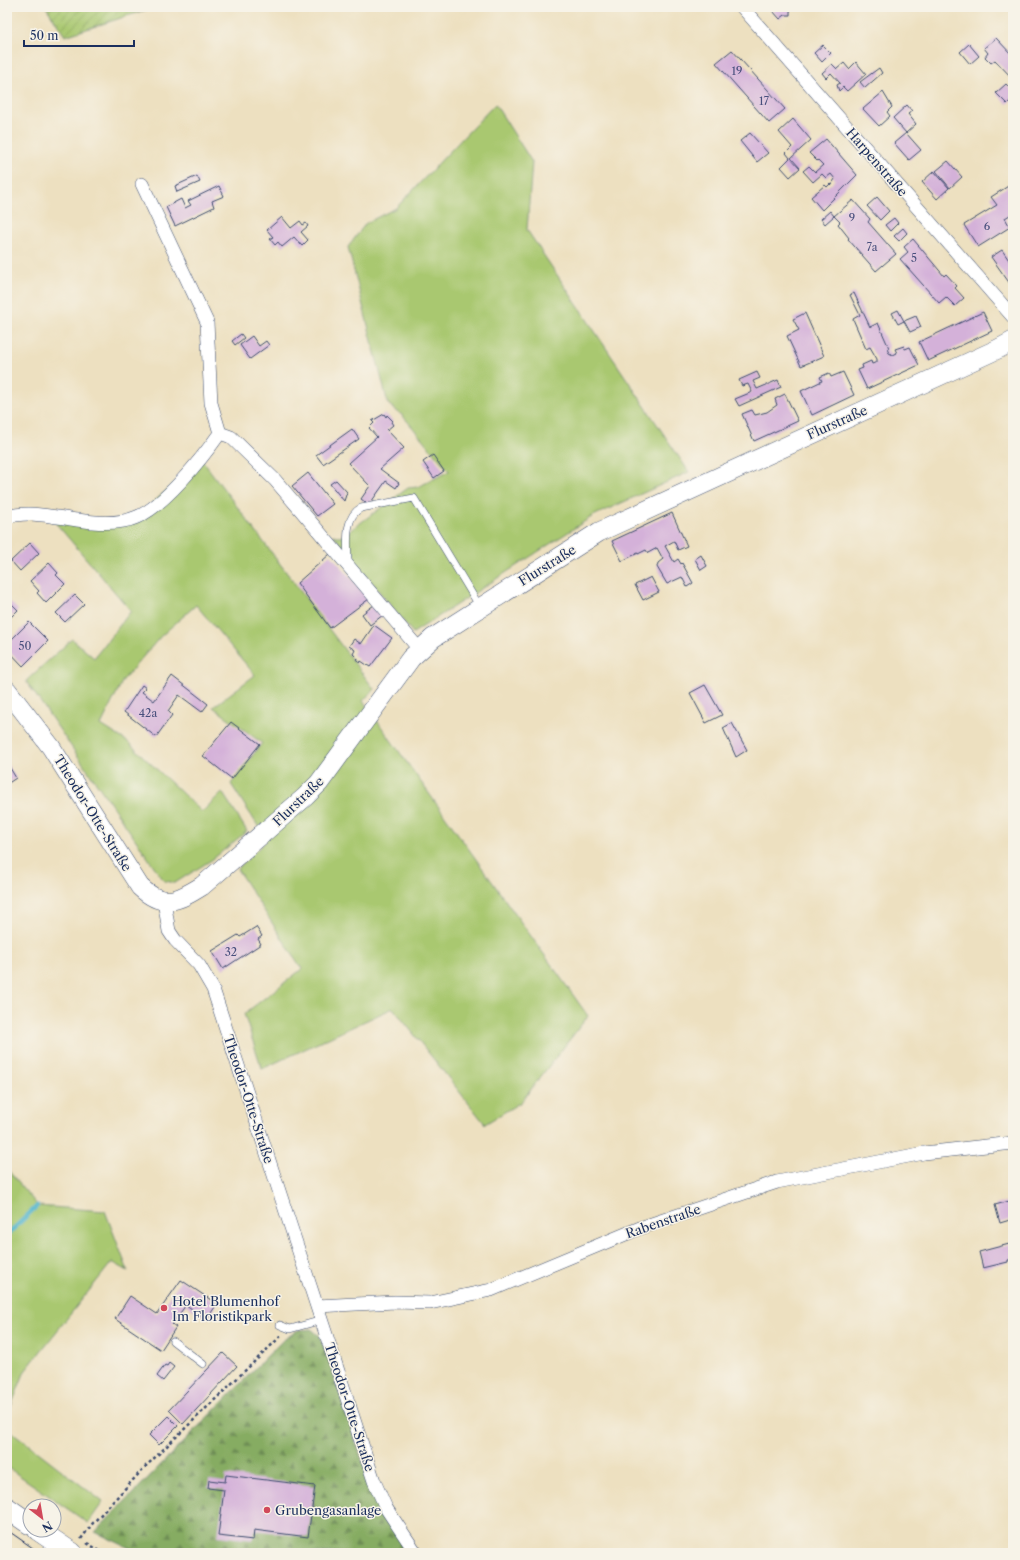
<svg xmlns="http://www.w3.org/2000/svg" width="1020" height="1560" font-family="'Libre Caslon Text',serif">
<defs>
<pattern id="forest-firs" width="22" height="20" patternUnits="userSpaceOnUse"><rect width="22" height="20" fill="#86ac62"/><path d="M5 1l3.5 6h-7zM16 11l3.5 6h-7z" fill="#6d8c54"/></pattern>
<pattern id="garden-furrows" width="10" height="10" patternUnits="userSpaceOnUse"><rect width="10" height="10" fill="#a9c870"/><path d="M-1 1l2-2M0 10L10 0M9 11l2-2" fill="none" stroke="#89a35f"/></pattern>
</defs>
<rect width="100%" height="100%" fill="#f7f3e8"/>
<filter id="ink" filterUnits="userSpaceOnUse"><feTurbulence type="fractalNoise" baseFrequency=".025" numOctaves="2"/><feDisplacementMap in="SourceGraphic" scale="8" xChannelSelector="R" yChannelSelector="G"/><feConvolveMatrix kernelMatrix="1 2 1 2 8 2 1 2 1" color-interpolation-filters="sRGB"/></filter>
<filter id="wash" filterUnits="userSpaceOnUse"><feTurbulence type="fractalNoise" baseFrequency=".012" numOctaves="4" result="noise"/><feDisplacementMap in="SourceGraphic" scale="16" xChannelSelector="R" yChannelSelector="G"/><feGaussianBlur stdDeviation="0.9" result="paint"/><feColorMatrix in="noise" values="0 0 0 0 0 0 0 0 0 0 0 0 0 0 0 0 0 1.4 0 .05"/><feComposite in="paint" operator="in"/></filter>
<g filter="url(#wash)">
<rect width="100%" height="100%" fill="#ede0c0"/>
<path fill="#a9c870" stroke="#627c67" d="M 495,104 L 532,162 L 527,230 L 689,472 L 593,516 L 413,633 L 333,535 L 341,537 L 408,488 L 418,487 L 449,471 L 403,416 L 388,404 L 348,247 L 366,223 L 396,208 Z
M 202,460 L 374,689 L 363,701 L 588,1016 L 521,1102 L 485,1124 L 393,1008 L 262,1069 L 244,1014 L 302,969 L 237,869 L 267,840 L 231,784 L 262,743 L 213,707 L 255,675 L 196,605 L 161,636 L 123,680 L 101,725 L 128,742 L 202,812 L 222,792 L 247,831 L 213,859 L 175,883 L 164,881 L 26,681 L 72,639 L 94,658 L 131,611 L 53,520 L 129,523 Z
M 7,1169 L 38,1206 L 105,1211 L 128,1271 L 112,1262 L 25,1371 L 7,1416 Z
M 7,1428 L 103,1502 L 88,1523 L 7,1467 Z"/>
<path fill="url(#forest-firs)" stroke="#506e60" d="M 311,1329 L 320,1336 L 363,1463 L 412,1553 L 140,1553 L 95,1532 L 282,1341 L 298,1330 Z"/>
<path fill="url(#garden-furrows)" stroke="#627c67" d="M 46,7 L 155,7 L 65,36 Z"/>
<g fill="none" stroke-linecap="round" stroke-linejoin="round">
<path stroke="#4eb4cd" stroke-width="4.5" d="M 7,1235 L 37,1206"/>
</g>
<g id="blocks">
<path fill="#d4b1d9" d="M 775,7 L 794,7 L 790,11 L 790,15 L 785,15 L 780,19 L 772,10 Z
M 933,7 L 941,7 L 937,11 Z
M 996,38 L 1013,56 L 1013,79 L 995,60 L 991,63 L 985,57 L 988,53 L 984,48 Z
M 969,44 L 979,56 L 970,64 L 960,52 Z
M 823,45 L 831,53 L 822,62 L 814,53 Z
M 732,50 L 785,109 L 769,123 L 716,63 Z
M 856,62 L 866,74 L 847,91 L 843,87 L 839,91 L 837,85 L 840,83 L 831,73 L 826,78 L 822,73 L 832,64 L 837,69 L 844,63 L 849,69 Z
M 879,68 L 882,73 L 865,88 L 860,82 Z
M 1006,84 L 1013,91 L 1013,98 L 1007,104 L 996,93 Z
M 883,92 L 892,107 L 887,112 L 890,116 L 879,126 L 863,109 Z
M 907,105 L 912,111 L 908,114 L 916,124 L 906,133 L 893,118 Z
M 793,119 L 811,140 L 791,158 L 800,168 L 790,177 L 781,167 L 790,158 L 786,153 L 792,147 L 779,132 Z
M 750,133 L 768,153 L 757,162 L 740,141 Z
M 906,133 L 921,150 L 909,160 L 894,143 Z
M 826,139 L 857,175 L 822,210 L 811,197 L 825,185 L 827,187 L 830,184 L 831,185 L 835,179 L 831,174 L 826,178 L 822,174 L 813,182 L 803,171 L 809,166 L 815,172 L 823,165 L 818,160 L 817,161 L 809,153 Z
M 948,161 L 962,177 L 950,188 L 936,171 Z
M 934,171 L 949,188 L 937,199 L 922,182 Z
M 197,176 L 200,182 L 177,192 L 175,186 Z
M 1013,183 L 1013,213 L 1005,218 L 1010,227 L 978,247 L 964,225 L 997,205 L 991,197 Z
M 219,186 L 224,196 L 212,201 L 214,207 L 175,226 L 166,207 L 181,199 L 185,208 L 191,205 L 188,201 Z
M 877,197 L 889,211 L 880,220 L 867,206 Z
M 853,200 L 870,219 L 868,222 L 896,254 L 876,271 L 848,239 L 849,238 L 838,224 L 840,222 L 834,216 Z
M 830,211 L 834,216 L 825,224 L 821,219 Z
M 282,217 L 291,228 L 300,221 L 303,225 L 306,223 L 308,226 L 301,232 L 308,240 L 302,246 L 294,237 L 282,247 L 278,242 L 275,245 L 270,239 L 273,237 L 267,230 Z
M 894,218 L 898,223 L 890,231 L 885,225 Z
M 903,228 L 907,233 L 899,241 L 894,236 Z
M 913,239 L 944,276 L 946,274 L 957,286 L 955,288 L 964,298 L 955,306 L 946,297 L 939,303 L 900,259 L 908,252 L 904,247 Z
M 1002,250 L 1013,266 L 1013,288 L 991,257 Z
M 854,293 L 870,327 L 878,323 L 889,348 L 887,349 L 889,353 L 893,355 L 897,353 L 895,349 L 904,346 L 905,349 L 910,347 L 919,365 L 867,389 L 858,370 L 863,368 L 862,365 L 871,361 L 872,364 L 877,362 L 877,359 L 870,347 L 866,349 L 853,319 L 860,315 L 850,295 Z
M 898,310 L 904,321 L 898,324 L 892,313 Z
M 983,312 L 992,331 L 928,361 L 919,342 Z
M 805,313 L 824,356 L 801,366 L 787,336 L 799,330 L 793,319 Z
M 916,316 L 921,327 L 910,332 L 904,321 Z
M 241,334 L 244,338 L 235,345 L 232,341 Z
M 252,336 L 259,346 L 266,341 L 269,345 L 250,359 L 240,345 Z
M 757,372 L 760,378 L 753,381 L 757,389 L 778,380 L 781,387 L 739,406 L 735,399 L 752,392 L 748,384 L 742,386 L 739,380 Z
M 843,372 L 854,395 L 812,415 L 801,391 L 822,381 L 820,377 L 829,373 L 831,377 Z
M 785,394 L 798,421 L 754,441 L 742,414 L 752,410 L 755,415 L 767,412 L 777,405 L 775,399 Z
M 384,414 L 386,417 L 387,415 L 393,421 L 391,422 L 393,425 L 387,430 L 404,448 L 380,469 L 399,483 L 396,488 L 386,481 L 369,505 L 361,499 L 370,486 L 348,463 L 377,437 L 369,428 L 374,423 L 372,421 Z
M 352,429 L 359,439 L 323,464 L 316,455 Z
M 433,455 L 444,471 L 434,478 L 423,462 Z
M 308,473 L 333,504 L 317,516 L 292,486 Z
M 336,480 L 347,492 L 344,501 L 330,484 Z
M 672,513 L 687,546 L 678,550 L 674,541 L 665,546 L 674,562 L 678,559 L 681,564 L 682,563 L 693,583 L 687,587 L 682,577 L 667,584 L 657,567 L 658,563 L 663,559 L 657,548 L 648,553 L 646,550 L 638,554 L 638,553 L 622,561 L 612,541 Z
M 30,543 L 39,553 L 20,571 L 11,561 Z
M 330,554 L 369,599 L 330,628 L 297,583 Z
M 701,555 L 707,566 L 701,570 L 695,559 Z
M 49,563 L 58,573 L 56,575 L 65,584 L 46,603 L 37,593 L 39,591 L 30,581 Z
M 651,577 L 659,592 L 643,600 L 635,585 Z
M 75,595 L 84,604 L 65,622 L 56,613 Z
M 7,599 L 18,610 L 7,621 Z
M 374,605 L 383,615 L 370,625 L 362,614 Z
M 29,622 L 48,641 L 23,666 L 7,649 L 7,644 Z
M 374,625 L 392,638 L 370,667 L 361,661 L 360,663 L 357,661 L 358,659 L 353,654 L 355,650 L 349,646 L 354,639 L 361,644 Z
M 172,676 L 208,704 L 202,712 L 179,695 L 168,711 L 172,715 L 156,737 L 124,712 L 142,685 L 146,688 L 142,692 L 154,701 Z
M 705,685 L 722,715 L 706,723 L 690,693 Z
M 231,722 L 260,744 L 232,779 L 203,756 Z
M 732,723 L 747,750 L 736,757 L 723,728 Z
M 7,763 L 16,778 L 7,784 Z
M 256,927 L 262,936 L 258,939 L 261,944 L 223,969 L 212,951 L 238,935 L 240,937 Z
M 1013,1200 L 1013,1219 L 1000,1223 L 995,1205 Z
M 1013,1243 L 1013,1259 L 1008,1260 L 1008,1262 L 983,1268 L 979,1252 Z
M 181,1280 L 217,1304 L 207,1319 L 186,1305 L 172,1324 L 176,1327 L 161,1350 L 115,1319 L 130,1296 L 157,1314 Z
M 223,1353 L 237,1366 L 183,1424 L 169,1410 Z
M 169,1363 L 174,1367 L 163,1381 L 157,1376 L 165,1365 L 167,1366 Z
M 168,1416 L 178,1426 L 159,1445 L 149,1435 Z
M 226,1475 L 315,1486 L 308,1537 L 254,1530 L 253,1540 L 218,1536 L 224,1490 L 208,1488 L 209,1480 L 225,1482 Z"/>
</g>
</g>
<g filter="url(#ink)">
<use href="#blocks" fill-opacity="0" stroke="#3a4a6d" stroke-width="1"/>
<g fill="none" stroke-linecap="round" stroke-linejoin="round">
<g stroke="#3a4a6d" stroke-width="8">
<path id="lane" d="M 348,564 C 348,546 343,517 361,508 L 414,498 L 480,607
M 280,1325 L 290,1329 L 322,1320
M 173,1341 L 203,1364"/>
</g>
<g stroke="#3a4a6d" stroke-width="14">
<path id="street" d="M 742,7 L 1013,317
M 142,184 L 207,322 L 211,403 L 220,433 L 231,437 L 275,480 L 419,649
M 7,517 C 29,510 54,517 77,520 C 96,523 119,525 137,517 C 164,506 203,457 220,433
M 164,901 L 169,931 L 175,940 L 199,965 L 213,989 L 374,1481 L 386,1508 L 416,1553
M 317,1306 L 395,1302 L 430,1303 L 491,1290 L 640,1228 L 777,1182 L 924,1153 L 1013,1143"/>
</g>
<g stroke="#3a4a6d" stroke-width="20">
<path id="secondary" d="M 7,690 L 51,747 L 140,887 C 163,909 178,901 202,886 L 305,797 L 319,783 L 411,658 L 433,638 L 599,532 L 998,349 L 1013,341"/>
</g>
<g stroke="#3a4a6d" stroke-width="22">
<path id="primary" d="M 7,1508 L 30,1524
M 38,1530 L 72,1553"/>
</g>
<path stroke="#3a4a6d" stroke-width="2.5" stroke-dasharray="3 3" stroke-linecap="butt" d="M 81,1539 L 93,1523 L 145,1467 L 281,1336
M 87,1543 L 103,1553"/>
<use href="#lane" stroke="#fff" stroke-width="7"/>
<use href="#street" stroke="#fff" stroke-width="13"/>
<use href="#secondary" stroke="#fff" stroke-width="19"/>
<use href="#primary" stroke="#fff" stroke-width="21"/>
<path stroke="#1b2f5e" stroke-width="1" d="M 7,1530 L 40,1553"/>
</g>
</g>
<g fill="#d1495b" stroke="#f7f3e8" stroke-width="1.5">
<circle cx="164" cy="1308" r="4"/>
<circle cx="267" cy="1510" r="4"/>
</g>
<g text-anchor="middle" stroke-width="3" stroke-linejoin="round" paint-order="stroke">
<g font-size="11" fill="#49507d">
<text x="737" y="75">19</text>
<text x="764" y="105">17</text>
<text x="852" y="222">9</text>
<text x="987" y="230">6</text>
<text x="872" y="251">7a</text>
<text x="914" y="262">5</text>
<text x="25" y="650">50</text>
<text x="148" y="717">42a</text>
<text x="231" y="956">32</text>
</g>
<g font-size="13" fill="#1b2f5e" stroke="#f7f3e8">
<text transform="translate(877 162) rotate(49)" y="5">Harpenstraße</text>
<text transform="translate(837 422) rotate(-24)" y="5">Flurstraße</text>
<text transform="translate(547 565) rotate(-32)" y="5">Flurstraße</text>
<text transform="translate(298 801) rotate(-44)" y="5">Flurstraße</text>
<text transform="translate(93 813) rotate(58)" y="5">Theodor-Otte-Straße</text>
<text transform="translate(249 1099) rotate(72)" y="5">Theodor-Otte-Straße</text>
<text transform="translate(663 1221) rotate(-19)" y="5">Rabenstraße</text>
<text transform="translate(350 1407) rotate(72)" y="5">Theodor-Otte-Straße</text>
</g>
<g font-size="13" fill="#1b2f5e" stroke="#f7f3e8" text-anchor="start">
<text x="172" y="1306">Hotel Blumenhof<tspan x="172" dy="15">Im Floristikpark</tspan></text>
<text x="275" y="1515">Grubengasanlage</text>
</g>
</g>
<rect width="1020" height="1560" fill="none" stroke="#f7f3e8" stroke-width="24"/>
<g transform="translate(42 1518) rotate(149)"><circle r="19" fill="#f7f3e8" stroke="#9fa5b1"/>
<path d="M0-3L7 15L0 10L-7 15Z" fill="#d1495b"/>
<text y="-6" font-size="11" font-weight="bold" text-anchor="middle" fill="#1b2f5e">N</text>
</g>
<path d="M24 40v6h110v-6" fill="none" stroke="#1b2f5e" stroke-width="2"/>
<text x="30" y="40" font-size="12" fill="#1b2f5e" stroke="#f7f3e8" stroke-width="3" paint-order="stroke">50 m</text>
</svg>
